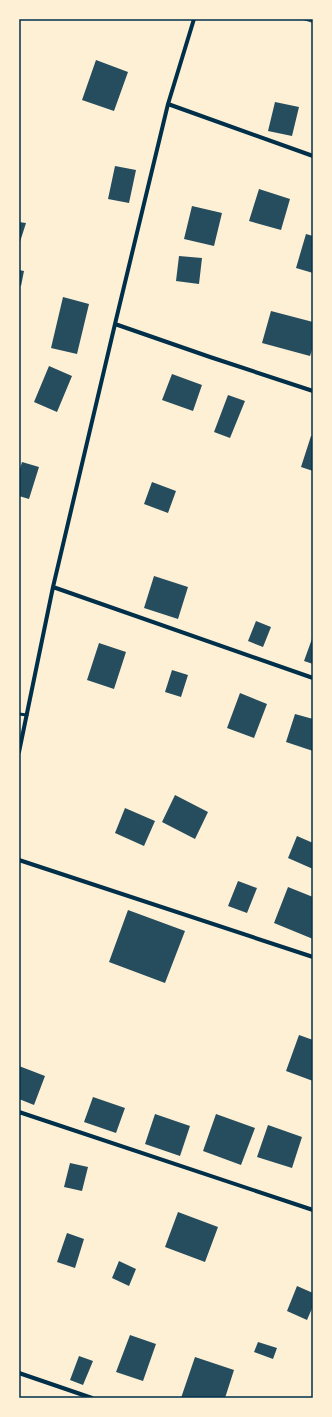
<svg xmlns="http://www.w3.org/2000/svg" width="332" height="1417" font-family="'PT Sans',sans-serif">
<rect width="100%" height="100%" fill="#fdf0d5"/>
<path fill="#264d5e" d="M 300,19 L 313,19 L 313,23 Z
M 96,60 L 128,72 L 114,111 L 82,100 Z
M 275,102 L 299,107 L 292,136 L 268,131 Z
M 115,166 L 136,170 L 129,203 L 108,199 Z
M 259,189 L 290,199 L 281,230 L 249,221 Z
M 192,206 L 222,213 L 214,246 L 184,239 Z
M 19,222 L 26,223 L 19,245 Z
M 306,234 L 313,236 L 313,273 L 296,268 Z
M 179,256 L 202,258 L 199,284 L 176,281 Z
M 19,270 L 24,271 L 21,286 L 19,285 Z
M 63,297 L 89,304 L 77,354 L 51,348 Z
M 271,311 L 313,322 L 313,346 L 310,356 L 262,343 Z
M 49,366 L 72,376 L 57,412 L 34,402 Z
M 172,374 L 202,385 L 193,411 L 162,400 Z
M 228,395 L 245,401 L 230,438 L 214,432 Z
M 311,436 L 313,436 L 313,471 L 301,467 Z
M 22,462 L 39,467 L 29,499 L 19,496 L 19,472 Z
M 152,482 L 176,491 L 168,513 L 144,504 Z
M 154,576 L 188,587 L 178,619 L 144,608 Z
M 256,621 L 271,627 L 263,647 L 248,641 Z
M 313,636 L 313,664 L 304,661 Z
M 99,643 L 126,652 L 114,689 L 87,680 Z
M 172,670 L 188,675 L 181,697 L 165,692 Z
M 240,693 L 267,704 L 254,738 L 227,728 Z
M 295,714 L 313,719 L 313,751 L 286,742 Z
M 175,795 L 208,812 L 195,839 L 162,822 Z
M 125,808 L 155,821 L 144,846 L 115,833 Z
M 297,836 L 313,843 L 313,869 L 288,858 Z
M 238,881 L 257,888 L 247,913 L 228,906 Z
M 288,887 L 313,897 L 313,939 L 274,923 Z
M 128,910 L 185,931 L 165,983 L 109,962 Z
M 299,1035 L 313,1040 L 313,1081 L 286,1071 Z
M 19,1066 L 45,1076 L 34,1105 L 19,1099 Z
M 93,1097 L 125,1108 L 116,1133 L 84,1122 Z
M 155,1114 L 190,1126 L 180,1156 L 145,1144 Z
M 216,1114 L 255,1128 L 241,1165 L 203,1151 Z
M 268,1125 L 302,1137 L 292,1168 L 257,1157 Z
M 70,1163 L 88,1167 L 82,1191 L 64,1187 Z
M 178,1212 L 218,1227 L 205,1262 L 165,1247 Z
M 67,1233 L 84,1239 L 75,1268 L 57,1262 Z
M 119,1261 L 136,1269 L 129,1286 L 112,1278 Z
M 297,1286 L 313,1293 L 313,1306 L 307,1320 L 287,1311 Z
M 130,1335 L 156,1344 L 143,1381 L 116,1372 Z
M 258,1342 L 277,1348 L 273,1359 L 254,1352 Z
M 79,1356 L 93,1361 L 83,1385 L 70,1380 Z
M 195,1357 L 234,1370 L 225,1398 L 181,1398 Z"/>
<g fill="none" stroke-linecap="round" stroke-linejoin="round">
<path stroke="#003049" stroke-width="3" d="M 19,714 L 27,715"/>
<path stroke="#003049" stroke-width="4" d="M 168,104 L 313,156
M 115,324 L 210,357 L 313,391
M 53,587 L 313,678
M 19,752 L 53,587 L 115,324 L 168,104 L 194,19
M 19,860 L 313,957
M 19,1112 L 313,1210
M 19,1373 L 92,1398"/>
</g>
<rect width="332" height="1417" fill="none" stroke="#fdf0d5" stroke-width="40"/>
<rect x="20" y="20" width="292" height="1377" fill="none" stroke="#003049" stroke-width="1.5"/>
</svg>
